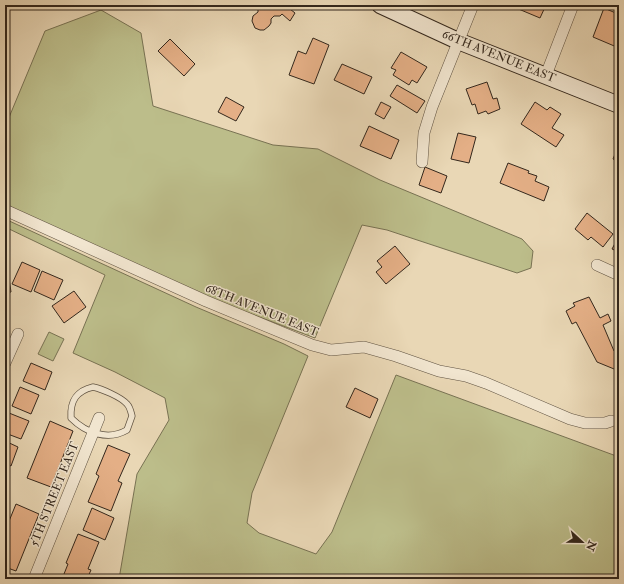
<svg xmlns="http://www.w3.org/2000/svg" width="624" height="584" font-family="'IM FELL Double Pica',serif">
<rect width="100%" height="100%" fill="#e9d7b5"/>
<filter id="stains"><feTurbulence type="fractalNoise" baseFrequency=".005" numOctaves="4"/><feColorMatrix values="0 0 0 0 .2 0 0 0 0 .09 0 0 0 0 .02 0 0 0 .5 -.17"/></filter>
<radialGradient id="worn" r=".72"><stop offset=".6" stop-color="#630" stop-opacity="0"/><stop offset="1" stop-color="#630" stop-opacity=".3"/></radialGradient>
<path fill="#bcbd8a" stroke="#787253" d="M 101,10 L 141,33 L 153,106 L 273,145 L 318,149 L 380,180 L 522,239 L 533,251 L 531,268 L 517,273 L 387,230 L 362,225 L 315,338 L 209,298 L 77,239 L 5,204 L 5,127 L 45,31 Z
M 5,219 L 196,307 L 284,344 L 308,356 L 252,493 L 247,523 L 259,533 L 316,554 L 332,532 L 396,375 L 619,457 L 619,579 L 255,579 L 250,577 L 248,579 L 119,579 L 137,474 L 169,420 L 165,398 L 115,372 L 73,353 L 105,275 L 5,227 Z
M 49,332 L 64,339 L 53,361 L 38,354 Z"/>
<path fill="#e4af86" stroke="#33271c" d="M 256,5 L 285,5 L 295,13 L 290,21 L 282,14 L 280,16 L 274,16 L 271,19 L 271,23 L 269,26 L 264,30 L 260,30 L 255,28 L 252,21 L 253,16 L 258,12 L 258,7 Z
M 509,5 L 546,5 L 540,18 Z
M 604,8 L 618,14 L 616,20 L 619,21 L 619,48 L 593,37 Z
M 313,38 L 329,45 L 314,84 L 289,75 L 298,51 L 306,54 Z
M 170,39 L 195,64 L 184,76 L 158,51 Z
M 401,52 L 427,67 L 417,83 L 412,80 L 409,85 L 393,75 L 396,70 L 391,68 Z
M 342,64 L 372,77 L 364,94 L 334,80 Z
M 487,82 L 493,99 L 497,98 L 500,109 L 488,114 L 486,111 L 478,114 L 475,104 L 472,105 L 466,89 Z
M 397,85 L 425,101 L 417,113 L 390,96 Z
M 226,97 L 244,107 L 236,121 L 218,112 Z
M 381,102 L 391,107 L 384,119 L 375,114 Z
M 535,102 L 547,110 L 550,107 L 561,114 L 552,128 L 564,135 L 556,147 L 521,124 Z
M 369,126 L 399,140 L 391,159 L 360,146 Z
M 458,133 L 476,137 L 469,163 L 451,159 Z
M 619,144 L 619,162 L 613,159 Z
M 508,163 L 529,171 L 528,173 L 537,176 L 535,181 L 549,187 L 544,201 L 500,183 Z
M 425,167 L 447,176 L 441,193 L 419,185 Z
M 587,213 L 613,234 L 603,247 L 591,237 L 588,240 L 575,229 Z
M 619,236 L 619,252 L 612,249 Z
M 395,246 L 410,264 L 386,284 L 376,272 L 382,267 L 377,261 Z
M 22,262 L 40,270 L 31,292 L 12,284 Z
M 5,265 L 7,265 L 11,292 L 5,293 Z
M 42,271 L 63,280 L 54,300 L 34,291 Z
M 74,291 L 86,307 L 64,323 L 52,306 Z
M 589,297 L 600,318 L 608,314 L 611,321 L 603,325 L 614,351 L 619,354 L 619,371 L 597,362 L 576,322 L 572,324 L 566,311 L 575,306 L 573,303 Z
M 31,363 L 52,372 L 45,390 L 23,381 Z
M 20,387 L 39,395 L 31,414 L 12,406 Z
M 355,388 L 378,399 L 370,418 L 346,407 Z
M 9,413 L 29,421 L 21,439 L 5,433 L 5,424 Z
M 50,421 L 73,431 L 51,487 L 27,478 Z
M 5,441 L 18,447 L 11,466 L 5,463 Z
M 108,445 L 130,454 L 118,481 L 122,483 L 111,511 L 88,502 L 99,476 L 96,474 Z
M 16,504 L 39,514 L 16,571 L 5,567 L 5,531 Z
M 92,508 L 114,518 L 105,540 L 83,530 Z
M 78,534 L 99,542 L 88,569 L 91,570 L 87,579 L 62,579 L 68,564 L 66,563 Z"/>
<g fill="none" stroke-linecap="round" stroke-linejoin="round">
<g stroke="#605342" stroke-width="7">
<path id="lane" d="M 93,387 C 102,389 121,397 127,404 C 130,407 131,412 132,416 L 127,430 C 108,441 86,433 71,418 C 70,401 76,391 93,387 Z"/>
</g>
<g stroke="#605342" stroke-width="12">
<path id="street" d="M 546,75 L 573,5
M 422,162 L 424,133 L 432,107 L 473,5
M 5,210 L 206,301 L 312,345 L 331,350 L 364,347 L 396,356 L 439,371 L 466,376 L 486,383 L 570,419 L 585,423 L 605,423 L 611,421
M 597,265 L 619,275
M 5,363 L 18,334
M 34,579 L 99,418"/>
</g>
<g stroke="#33271c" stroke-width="18">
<path id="secondary" d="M 380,5 L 458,41 L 619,105"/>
</g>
<use href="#lane" stroke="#f1e5cf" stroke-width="5.5"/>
<use href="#street" stroke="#f1e5cf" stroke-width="11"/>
<use href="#secondary" stroke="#f1e5cf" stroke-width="16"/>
</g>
<g text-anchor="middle" stroke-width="3" stroke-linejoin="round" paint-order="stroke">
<g font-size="12" fill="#33271c" stroke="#f1e5cf">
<text transform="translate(499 56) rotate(22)" y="4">66TH AVENUE EAST</text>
<text transform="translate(262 310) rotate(22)" y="4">68TH AVENUE EAST</text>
<text transform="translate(54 494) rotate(-68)" y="4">5TH STREET EAST</text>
</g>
</g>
<rect width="624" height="584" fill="none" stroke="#e9d7b5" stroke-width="20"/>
<rect x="6" y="6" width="612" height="572" fill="none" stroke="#33271c" stroke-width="2"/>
<rect x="10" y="10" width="604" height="564" fill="none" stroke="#33271c"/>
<g transform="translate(582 542) rotate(112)" stroke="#f1e5cf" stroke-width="3" paint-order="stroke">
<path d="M0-3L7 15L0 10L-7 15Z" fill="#33271c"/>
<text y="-6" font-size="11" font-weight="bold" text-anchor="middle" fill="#33271c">N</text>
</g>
<rect width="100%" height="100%" filter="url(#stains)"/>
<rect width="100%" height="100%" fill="url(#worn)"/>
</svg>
